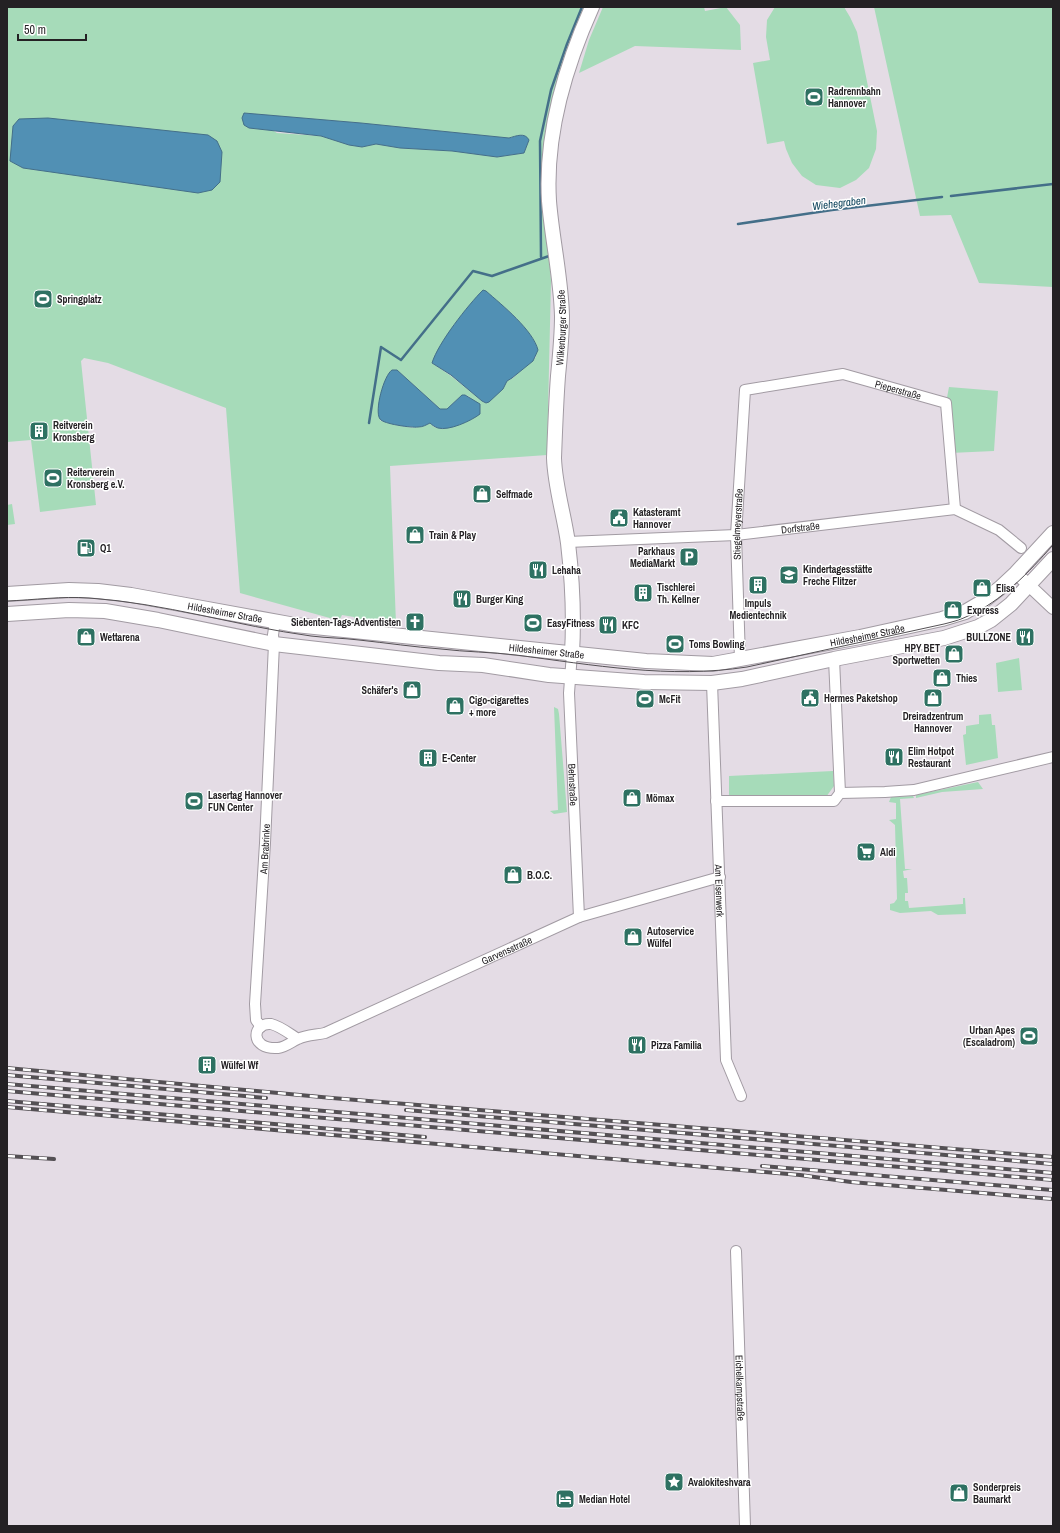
<svg xmlns="http://www.w3.org/2000/svg" width="1060" height="1533" font-family="'Archivo Narrow',sans-serif">
<rect width="100%" height="100%" fill="#e4dce5"/>
<path fill="#a6dbb9" fill-rule="evenodd" d="M 7,7 L 592,7 L 566,76 L 547,228 L 551,281 L 547,455 L 390,466 L 396,624 L 358,622 L 354,620 L 354,617 L 342,615 L 340,619 L 337,620 L 240,593 L 226,408 L 108,363 L 84,358 L 81,361 L 96,505 L 40,512 L 31,440 L 7,442 ZM 244,113 L 361,123 L 509,138 L 523,135 L 529,140 L 524,153 L 497,157 L 452,151 L 400,148 L 376,144 L 362,147 L 349,145 L 321,136 L 277,133 ZM 10,161 L 55,172 L 23,168 ZM 501,304 L 517,319 L 536,357 L 513,378 L 507,381 L 486,403 L 482,401 L 451,376 L 432,363 ZM 392,370 L 397,370 L 440,409 L 447,409 L 462,395 L 465,395 L 470,397 L 443,429 L 434,427 L 430,423 C 415,432 397,425 381,421 L 380,420 Z
M 603,7 L 704,7 L 705,11 L 726,7 L 740,25 L 741,50 L 635,46 L 579,73 L 589,40 Z
M 775,7 L 844,7 L 850,17 L 857,32 L 877,131 L 876,149 L 869,168 L 856,180 L 840,188 L 816,185 L 802,176 L 792,163 L 786,149 L 784,141 L 767,144 L 753,63 L 770,60 L 766,37 L 767,20 Z
M 874,7 L 1053,7 L 1053,287 L 979,283 L 951,215 L 920,216 Z
M 949,387 L 998,391 L 994,451 L 950,453 L 946,403 Z
M 12,504 L 15,524 L 7,525 L 7,505 Z
M 1019,658 L 1022,690 L 998,692 L 996,663 Z
M 554,707 L 558,709 L 559,714 L 567,812 L 554,814 L 550,811 L 558,810 Z
M 991,714 L 992,725 L 995,725 L 998,758 L 966,765 L 963,735 L 966,734 L 966,726 L 979,724 L 979,715 Z
M 833,771 L 834,786 L 826,797 L 729,798 L 729,776 Z
M 978,782 L 983,789 L 942,792 L 916,798 L 916,795 Z
M 913,796 L 914,798 L 900,799 L 905,869 L 912,869 L 903,871 L 904,878 L 907,878 L 908,893 L 905,893 L 905,901 L 908,901 L 909,908 L 963,904 L 963,898 L 965,898 L 966,914 L 938,915 L 931,911 L 900,913 L 890,910 L 890,904 L 894,903 L 897,899 L 895,825 L 889,820 L 896,819 L 896,803 L 889,802 L 891,797 Z"/>
<path fill="#5190b4" stroke="#446f89" d="M 244,113 L 361,123 L 509,138 C 516,136 525,132 529,140 L 524,153 L 497,157 L 452,151 L 400,148 L 376,144 L 362,147 L 349,145 L 321,136 L 249,128 L 244,125 L 242,118 Z
M 48,118 L 208,135 L 217,141 L 222,152 L 220,182 L 212,190 L 198,193 L 23,168 L 10,161 L 13,126 L 19,119 Z
M 483,290 L 486,291 C 502,305 533,330 538,350 L 533,361 L 512,378 L 507,381 L 503,389 L 489,402 L 486,403 L 482,401 L 451,375 L 432,363 C 438,343 468,305 483,290 Z
M 392,370 L 397,370 L 440,409 L 447,409 L 462,395 L 465,395 L 480,404 L 480,414 C 471,421 449,431 438,428 C 435,427 432,425 430,423 C 426,425 423,427 418,427 C 412,428 383,424 380,419 C 374,411 384,375 392,370 Z"/>
<g fill="none" stroke-linecap="round" stroke-linejoin="round">
<path stroke="#446f89" stroke-width="2.5" d="M 951,196 L 1053,184
M 738,224 L 832,210 L 942,197
M 541,257 L 540,141 L 551,90 L 567,44 L 582,7
M 369,423 L 381,347 L 401,360 L 473,271 L 492,276 L 549,256"/>
<g stroke="#a29ba3" stroke-width="12">
<g id="minor">
<path id="s1" d="M 568,542 L 736,535 L 955,509 L 999,530 L 1021,548"/>
<path id="s2" d="M 572,653 L 569,693 L 579,917"/>
<path id="s3" d="M 740,659 L 736,535 L 745,390 L 843,374 L 946,403 L 955,509"/>
<path d="M 834,659 L 840,793"/>
<path id="s4" d="M 712,683 L 726,1060 L 741,1096"/>
<path d="M 716,801 L 834,801 L 840,793 L 885,792 L 914,790 L 1053,757"/>
<path id="s5" d="M 261,1027 L 256,1020 L 255,1004 L 265,843 L 274,644 L 273,635 L 275,621"/>
<path id="s6" d="M 298,1039 C 290,1034 280,1026 271,1024 C 252,1022 249,1050 278,1048 C 286,1047 291,1042 298,1039 C 306,1035 316,1035 325,1033 L 579,917 L 720,877"/>
<path id="s7" d="M 736,1251 L 745,1526"/>
</g>
</g>
<g stroke="#a29ba3" stroke-width="14">
<path id="tertiary" d="M 1016,573 L 1053,608"/>
</g>
<g stroke="#a29ba3" stroke-width="16">
<g id="secondary">
<path id="s8" d="M 7,594 L 69,590 L 98,591 L 131,595 L 295,625 L 646,661 L 713,664 L 860,637 L 942,619 L 965,612 L 982,602 L 1000,588 L 1016,573 L 1053,533"/>
<path d="M 7,614 L 69,610 L 105,611 L 158,620 L 274,644 L 439,663 L 483,665 L 549,675 L 644,682 L 712,683 L 742,679 L 834,659 L 944,638 L 978,627 L 991,620 L 1011,604 L 1053,559"/>
<path id="s9" d="M 572,653 C 574,619 572,577 568,543 C 564,514 555,487 554,458 C 555,431 556,403 558,376 C 560,356 562,336 562,316 C 561,277 552,239 549,201 C 545,135 565,67 592,7"/>
</g>
</g>
<use href="#minor" stroke="#fff" stroke-width="10"/>
<use href="#tertiary" stroke="#fff" stroke-width="12"/>
<use href="#secondary" stroke="#fff" stroke-width="14"/>
<path stroke="#545054" stroke-width="1" d="M 7,601 C 34,600 62,596 89,598 C 164,603 237,626 311,636 C 327,638 343,638 359,640 C 387,643 414,647 441,649 C 466,652 491,652 516,655 C 593,665 670,679 747,667 L 944,624 C 952,622 960,620 968,616 C 1002,601 1028,573 1053,545"/>
<g stroke="#545054" stroke-width="4">
<path id="rail" d="M 7,1068 L 332,1098 L 1053,1157
M 7,1075 L 266,1098
M 7,1084 L 1053,1173
M 7,1091 L 1053,1180
M 7,1101 L 425,1137
M 7,1107 L 800,1175 L 851,1182 L 1053,1199
M 406,1110 L 1053,1164
M 7,1156 L 54,1159
M 762,1166 L 1053,1190"/>
</g>
<use href="#rail" stroke="#fff" stroke-width="2.5" stroke-dasharray="8" stroke-linecap="butt"/>
</g>
<defs>
<g id="stadium-square" transform="scale(1)"><rect x="-9" y="-9" width="18" height="18" rx="4" fill="#2e7162" stroke="#fff"/><path d="M0-5a6.5 5 0 1 0 0 10a6.5 5 0 1 0 0-10ZM-3.5-1.8h7v3.6h-7Z" fill="#fff"/></g>
<g id="building-square" transform="scale(1)"><rect x="-9" y="-9" width="18" height="18" rx="4" fill="#2e7162" stroke="#fff"/><path d="M-4-6H4V6H1V3H-1V6H-4ZM-2.5-4.3h1.7v1.8h-1.7ZM.8-4.3h1.7v1.8H.8ZM-2.5-1h1.7V.8h-1.7ZM.8-1h1.7V.8H.8Z" fill="#fff"/></g>
<g id="shop-square" transform="scale(1)"><rect x="-9" y="-9" width="18" height="18" rx="4" fill="#2e7162" stroke="#fff"/><path d="M-5-2.5h2.3a2.7 3.5 0 0 1 5.4 0H5L5.5 6h-11ZM-1.5-2.5h3a1.5 2.3 0 0 0-3 0Z" fill="#fff"/></g>
<g id="civic-square" transform="scale(1)"><rect x="-9" y="-9" width="18" height="18" rx="4" fill="#2e7162" stroke="#fff"/><path d="M-.6-6.5H3V-4.5H.6V-3L4-1V1h2V6H-6V1h2V-1L-.6-3ZM-1.2 2.5V6h2.4V2.5Z" fill="#fff"/></g>
<g id="fuel-square" transform="scale(1)"><rect x="-9" y="-9" width="18" height="18" rx="4" fill="#2e7162" stroke="#fff"/><path d="M-5.5-6h7V0h2V4h1.3V-2.5L3-4.5l.8-.8L6-3V5H2.5V1h-1V6h-7ZM-4.2-4.7v3.2H.2V-4.7Z" fill="#fff"/></g>
<g id="parking-square" transform="scale(1)"><rect x="-9" y="-9" width="18" height="18" rx="4" fill="#2e7162" stroke="#fff"/><path d="M-3.5-5.5H1a3.5 3.5 0 0 1 0 7H-1V5.5H-3.5ZM-1-3.4V-.6H.8a1.4 1.4 0 0 0 0-2.8Z" fill="#fff"/></g>
<g id="restaurant-square" transform="scale(1)"><rect x="-9" y="-9" width="18" height="18" rx="4" fill="#2e7162" stroke="#fff"/><path d="M-5-6h1v4h1v-4h1v4h1v-4h1v5L-1.5 .5V6h-2V.5L-5-1ZM5-6V6H3V1.5H1.5Q1.5-4 5-6Z" fill="#fff"/></g>
<g id="school-square" transform="scale(1)"><rect x="-9" y="-9" width="18" height="18" rx="4" fill="#2e7162" stroke="#fff"/><path d="M0-5L7-2L0 1L-7-2ZM-4 1L0 2.5L4 1V4Q0 6-4 4Z" fill="#fff"/></g>
<g id="church-square" transform="scale(1)"><rect x="-9" y="-9" width="18" height="18" rx="4" fill="#2e7162" stroke="#fff"/><path d="M-1.2-6h2.4v3.5h3.3v2.4h-3.3V6h-2.4V-.1h-3.3v-2.4h3.3Z" fill="#fff"/></g>
<g id="supermarket-square" transform="scale(1)"><rect x="-9" y="-9" width="18" height="18" rx="4" fill="#2e7162" stroke="#fff"/><path d="M-6-5.5h2.5l.6 2H6L4.5 2H-2.5L-4.4-4H-6ZM-1.5 3.2a1.3 1.3 0 1 0 .1 0ZM3 3.2a1.3 1.3 0 1 0 .1 0Z" fill="#fff"/></g>
<g id="sight-square" transform="scale(1)"><rect x="-9" y="-9" width="18" height="18" rx="4" fill="#2e7162" stroke="#fff"/><path d="M0-6L1.8-2.2L6-1.7L2.9 1.2L3.7 5.4L0 3.3L-3.7 5.4L-2.9 1.2L-6-1.7L-1.8-2.2Z" fill="#fff"/></g>
<g id="hotel-square" transform="scale(1)"><rect x="-9" y="-9" width="18" height="18" rx="4" fill="#2e7162" stroke="#fff"/><path d="M-6-4.5h1.5V1H6V5H4.5V3h-9V5H-6ZM-4 0a1.8 1.8 0 1 1 3.6 0ZM.5 0V-2.5h3Q6-2.5 6 0Z" fill="#fff"/></g>
</defs>
<g fill-rule="evenodd">
<use href="#stadium-square" x="814" y="97"/>
<use href="#stadium-square" x="43" y="299"/>
<use href="#building-square" x="39" y="431"/>
<use href="#stadium-square" x="53" y="478"/>
<use href="#shop-square" x="482" y="494"/>
<use href="#civic-square" x="619" y="518"/>
<use href="#shop-square" x="415" y="535"/>
<use href="#fuel-square" x="86" y="548"/>
<use href="#parking-square" x="689" y="557"/>
<use href="#restaurant-square" x="538" y="570"/>
<use href="#school-square" x="789" y="575"/>
<use href="#building-square" x="758" y="585"/>
<use href="#shop-square" x="982" y="588"/>
<use href="#building-square" x="643" y="593"/>
<use href="#restaurant-square" x="462" y="599"/>
<use href="#shop-square" x="953" y="610"/>
<use href="#church-square" x="415" y="622"/>
<use href="#stadium-square" x="533" y="623"/>
<use href="#restaurant-square" x="608" y="625"/>
<use href="#shop-square" x="86" y="637"/>
<use href="#restaurant-square" x="1025" y="637"/>
<use href="#stadium-square" x="675" y="644"/>
<use href="#shop-square" x="954" y="654"/>
<use href="#shop-square" x="942" y="678"/>
<use href="#shop-square" x="412" y="690"/>
<use href="#civic-square" x="810" y="698"/>
<use href="#shop-square" x="933" y="698"/>
<use href="#stadium-square" x="645" y="699"/>
<use href="#shop-square" x="455" y="706"/>
<use href="#restaurant-square" x="894" y="757"/>
<use href="#building-square" x="428" y="758"/>
<use href="#shop-square" x="632" y="798"/>
<use href="#stadium-square" x="194" y="801"/>
<use href="#supermarket-square" x="866" y="852"/>
<use href="#shop-square" x="513" y="875"/>
<use href="#shop-square" x="633" y="937"/>
<use href="#stadium-square" x="1029" y="1036"/>
<use href="#restaurant-square" x="637" y="1045"/>
<use href="#building-square" x="207" y="1065"/>
<use href="#sight-square" x="674" y="1482"/>
<use href="#shop-square" x="959" y="1493"/>
<use href="#hotel-square" x="565" y="1499"/>
</g>
<g text-anchor="middle" stroke-width="3" stroke-linejoin="round" paint-order="stroke">
<g font-size="10" font-weight="bold" fill="#242124" stroke="#fff" text-anchor="start">
<text x="828" y="95">Radrennbahn<tspan x="828" dy="12">Hannover</tspan></text>
<text x="57" y="303">Springplatz</text>
<text x="53" y="429">Reitverein<tspan x="53" dy="12">Kronsberg</tspan></text>
<text x="67" y="476">Reiterverein<tspan x="67" dy="12">Kronsberg e.V.</tspan></text>
<text x="496" y="498">Selfmade</text>
<text x="633" y="516">Katasteramt<tspan x="633" dy="12">Hannover</tspan></text>
<text x="429" y="539">Train &amp; Play</text>
<text x="100" y="552">Q1</text>
<text x="675" y="555" text-anchor="end">Parkhaus<tspan x="675" dy="12">MediaMarkt</tspan></text>
<text x="803" y="573">Kindertagesstätte<tspan x="803" dy="12">Freche Flitzer</tspan></text>
<text x="552" y="574">Lehaha</text>
<text x="657" y="591">Tischlerei<tspan x="657" dy="12">Th. Kellner</tspan></text>
<text x="996" y="592">Elisa</text>
<text x="476" y="603">Burger King</text>
<text x="758" y="607" text-anchor="middle">Impuls<tspan x="758" dy="12">Medientechnik</tspan></text>
<text x="967" y="614">Express</text>
<text x="401" y="626" text-anchor="end">Siebenten-Tags-Adventisten</text>
<text x="547" y="627">EasyFitness</text>
<text x="622" y="629">KFC</text>
<text x="100" y="641">Wettarena</text>
<text x="1011" y="641" text-anchor="end">BULLZONE</text>
<text x="689" y="648">Toms Bowling</text>
<text x="940" y="652" text-anchor="end">HPY BET<tspan x="940" dy="12">Sportwetten</tspan></text>
<text x="956" y="682">Thies</text>
<text x="398" y="694" text-anchor="end">Schäfer's</text>
<text x="824" y="702">Hermes Paketshop</text>
<text x="659" y="703">McFit</text>
<text x="469" y="704">Cigo-cigarettes<tspan x="469" dy="12">+ more</tspan></text>
<text x="933" y="720" text-anchor="middle">Dreiradzentrum<tspan x="933" dy="12">Hannover</tspan></text>
<text x="908" y="755">Elim Hotpot<tspan x="908" dy="12">Restaurant</tspan></text>
<text x="442" y="762">E-Center</text>
<text x="208" y="799">Lasertag Hannover<tspan x="208" dy="12">FUN Center</tspan></text>
<text x="646" y="802">Mömax</text>
<text x="880" y="856">Aldi</text>
<text x="527" y="879">B.O.C.</text>
<text x="647" y="935">Autoservice<tspan x="647" dy="12">Wülfel</tspan></text>
<text x="1015" y="1034" text-anchor="end">Urban Apes<tspan x="1015" dy="12">(Escaladrom)</tspan></text>
<text x="651" y="1049">Pizza Familia</text>
<text x="221" y="1069">Wülfel Wf</text>
<text x="688" y="1486">Avalokiteshvara</text>
<text x="973" y="1491">Sonderpreis<tspan x="973" dy="12">Baumarkt</tspan></text>
<text x="579" y="1503">Median Hotel</text>
</g>
<g font-size="10" fill="#242124" stroke="#fff">
<text dy="4" stroke="none"><textPath href="#s9" startOffset="327">Wilkenburger Straße</textPath></text>
<text dy="4" stroke="none"><textPath href="#s3" startOffset="426">Pieperstraße</textPath></text>
<text dy="4" stroke="none"><textPath href="#s3" startOffset="135">Stiegelmeyerstraße</textPath></text>
<text dy="4" stroke="none"><textPath href="#s1" startOffset="233">Dorfstraße</textPath></text>
<text dy="4" stroke="none"><textPath href="#s8" startOffset="220">Hildesheimer Straße</textPath></text>
<text dy="4" stroke="none"><textPath href="#s8" startOffset="868">Hildesheimer Straße</textPath></text>
<text dy="4" stroke="none"><textPath href="#s8" startOffset="544">Hildesheimer Straße</textPath></text>
<text dy="4" stroke="none"><textPath href="#s2" startOffset="132">Behnstraße</textPath></text>
<text dy="4" stroke="none"><textPath href="#s5" startOffset="180">Am Brabrinke</textPath></text>
<text dy="4" stroke="none"><textPath href="#s4" startOffset="208">Am Eisenwerk</textPath></text>
<text dy="4" stroke="none"><textPath href="#s6" startOffset="329">Garvensstraße</textPath></text>
<text dy="4" stroke="none"><textPath href="#s7" startOffset="137">Eichelkampstraße</textPath></text>
</g>
<g font-size="11" font-style="italic" fill="#043c55" stroke="#fff">
<text transform="translate(839 203) rotate(-7)" y="4">Wiehegraben</text>
</g>
</g>
<rect width="1060" height="1533" fill="none" stroke="#242124" stroke-width="16"/>
<path d="M18 34v6h68v-6" fill="none" stroke="#242124" stroke-width="2"/>
<text x="24" y="34" font-size="12" fill="#242124" stroke="#ffffff" stroke-width="3" paint-order="stroke">50 m</text>
</svg>
